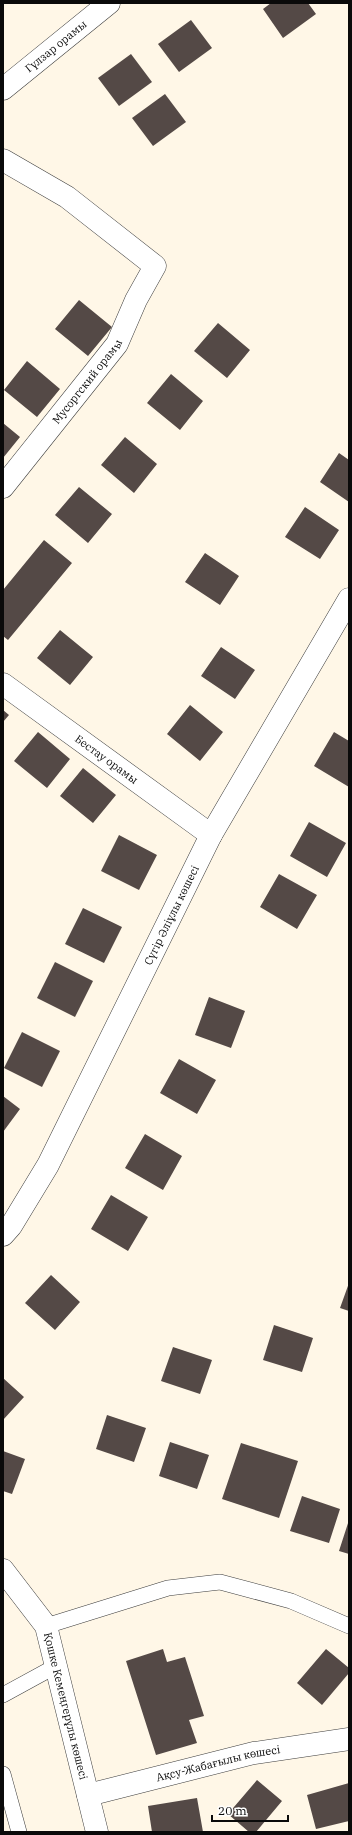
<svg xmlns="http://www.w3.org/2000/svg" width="352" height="1835" font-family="'IBM Plex Serif',serif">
<rect width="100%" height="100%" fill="#fff7e7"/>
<path fill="#544946" d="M 271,3 L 308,3 L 316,14 L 283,38 L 263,9 Z
M 191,20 L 212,48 L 179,72 L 158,44 Z
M 131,54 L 152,82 L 119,106 L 98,78 Z
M 165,94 L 186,122 L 153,146 L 132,118 Z
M 79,300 L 112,327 L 88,356 L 55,329 Z
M 218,323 L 250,350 L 227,378 L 194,351 Z
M 27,361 L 60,389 L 37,417 L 4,390 Z
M 171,374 L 203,401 L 180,430 L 147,403 Z
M 3,423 L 20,437 L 3,458 Z
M 125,437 L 157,464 L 134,493 L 101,465 Z
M 339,453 L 349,460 L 349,502 L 320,482 Z
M 79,487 L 112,514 L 88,543 L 55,515 Z
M 305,507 L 339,530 L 320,559 L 285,537 Z
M 44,540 L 72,563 L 8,640 L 3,636 L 3,590 Z
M 205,553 L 239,576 L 220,605 L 185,582 Z
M 60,630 L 93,657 L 70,685 L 37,658 Z
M 221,647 L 255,670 L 235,699 L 201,676 Z
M 190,705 L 223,732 L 200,761 L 167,734 Z
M 3,710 L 9,715 L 3,722 Z
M 38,732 L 70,759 L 47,788 L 14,761 Z
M 334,732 L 349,741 L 349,787 L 314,766 Z
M 83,768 L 116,795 L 93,823 L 60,796 Z
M 309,822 L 346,843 L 327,877 L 290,856 Z
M 119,835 L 157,855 L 139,890 L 101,871 Z
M 279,874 L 317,895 L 297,929 L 260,907 Z
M 83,908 L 122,927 L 104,963 L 65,944 Z
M 55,962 L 93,981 L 75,1017 L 37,998 Z
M 209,997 L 245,1011 L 231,1048 L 195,1035 Z
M 22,1032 L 60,1051 L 42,1087 L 4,1068 Z
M 179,1059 L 216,1080 L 197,1114 L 160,1093 Z
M 3,1096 L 20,1109 L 3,1132 Z
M 145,1134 L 182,1156 L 163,1190 L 125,1168 Z
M 111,1195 L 148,1217 L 128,1251 L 91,1229 Z
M 51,1275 L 80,1302 L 55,1330 L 25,1303 Z
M 349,1283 L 349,1311 L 340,1308 Z
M 274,1325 L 313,1338 L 302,1372 L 263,1360 Z
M 173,1347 L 212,1360 L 200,1394 L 161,1381 Z
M 3,1378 L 24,1397 L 3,1420 Z
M 107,1415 L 146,1428 L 134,1462 L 96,1449 Z
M 170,1442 L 209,1455 L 197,1489 L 159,1476 Z
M 241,1443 L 298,1461 L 279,1518 L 222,1499 Z
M 3,1451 L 25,1459 L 12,1494 L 3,1491 Z
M 302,1496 L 340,1509 L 329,1543 L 290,1531 Z
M 349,1520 L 349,1554 L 339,1551 Z
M 163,1649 L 167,1662 L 185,1657 L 204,1716 L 189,1720 L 197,1743 L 156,1755 L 126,1661 Z
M 326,1649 L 349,1668 L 349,1673 L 322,1705 L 297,1683 Z
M 257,1780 L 282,1801 L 256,1832 L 249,1832 L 228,1814 Z
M 349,1783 L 349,1821 L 316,1829 L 307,1795 Z
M 197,1798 L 203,1832 L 152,1832 L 148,1806 Z"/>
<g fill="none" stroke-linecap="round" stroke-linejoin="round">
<g stroke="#3d3d3d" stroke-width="16">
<path id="service" d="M 46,1626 L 168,1588 L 220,1582 L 291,1601 L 349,1626
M 3,1695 L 56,1666
M 3,1774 L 19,1832"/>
</g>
<g stroke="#3d3d3d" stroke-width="23">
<g id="minor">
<path id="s1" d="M 3,89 L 109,3"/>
<path id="s2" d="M 3,487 L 117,344 L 136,300 L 155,266 L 67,197 L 3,160"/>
<path id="s3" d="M 3,684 L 211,835"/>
<path id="s4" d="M 3,1235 L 11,1226 L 48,1165 L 211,835 L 349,599"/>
<path id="s5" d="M 88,1795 L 254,1753 L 349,1739"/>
</g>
</g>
<g stroke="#3d3d3d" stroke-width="23">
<g id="tertiary">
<path id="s6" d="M 3,1570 L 46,1626 L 97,1832"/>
</g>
</g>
<use href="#service" stroke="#fff" stroke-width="15"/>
<use href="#minor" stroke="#fff" stroke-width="22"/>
<use href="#tertiary" stroke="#fff" stroke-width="22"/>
</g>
<g text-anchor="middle" stroke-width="4" stroke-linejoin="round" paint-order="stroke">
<g font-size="11" fill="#0a0a0a" stroke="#fff">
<text dy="4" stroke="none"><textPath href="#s1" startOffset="68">Гүлзар орамы</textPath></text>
<text dy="4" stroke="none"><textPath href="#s2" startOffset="135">Мусоргский орамы</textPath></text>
<text dy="4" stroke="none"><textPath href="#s3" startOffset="128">Бестау орамы</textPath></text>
<text dy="4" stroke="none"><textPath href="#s4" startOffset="362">Сүгір Әліұлы көшесі</textPath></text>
<text dy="4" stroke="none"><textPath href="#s6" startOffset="153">Қошке Кемеңгерұлы көшесі</textPath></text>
<text dy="4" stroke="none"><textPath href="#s5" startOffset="134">Ақсу-Жабағылы көшесі</textPath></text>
</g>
</g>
<rect width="352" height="1835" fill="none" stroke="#0a0a0a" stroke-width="8"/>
<path d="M212 1815v6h76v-6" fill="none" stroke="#0a0a0a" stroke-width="2"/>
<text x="218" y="1815" font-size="12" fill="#0a0a0a" stroke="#ffffff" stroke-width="3" paint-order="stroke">20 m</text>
</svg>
